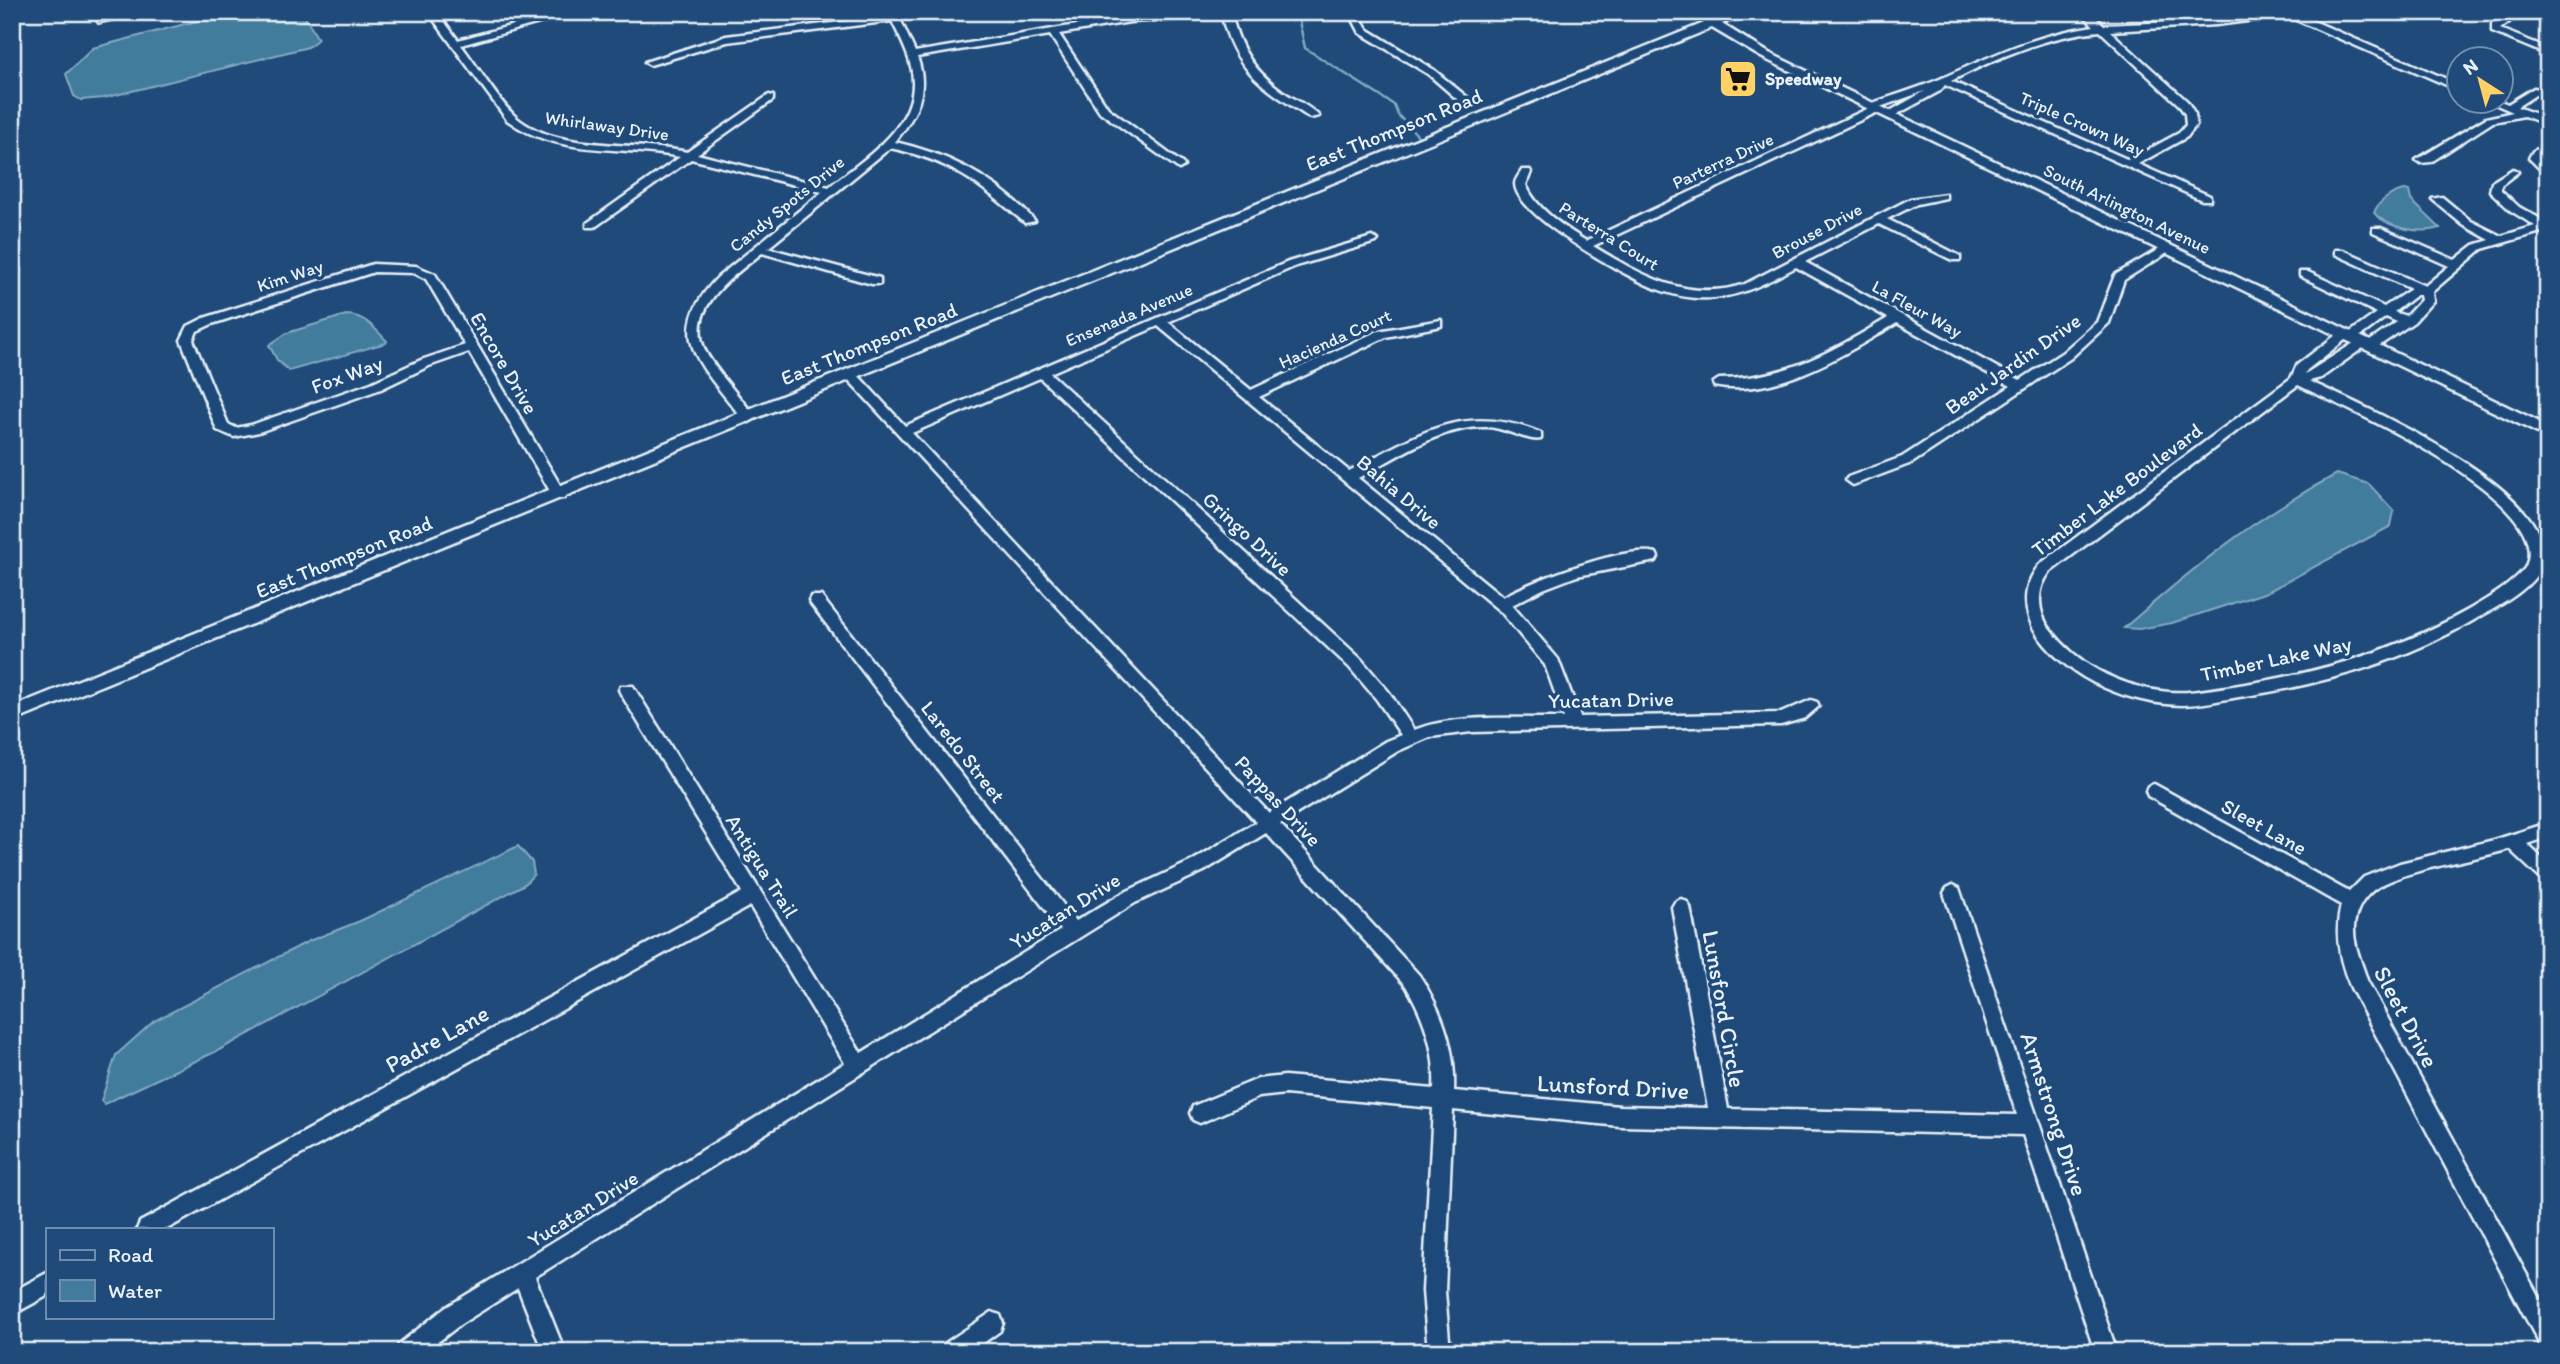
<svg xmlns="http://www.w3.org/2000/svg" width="2560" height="1364" font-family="Itim,sans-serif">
<rect width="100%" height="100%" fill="#1f4a7a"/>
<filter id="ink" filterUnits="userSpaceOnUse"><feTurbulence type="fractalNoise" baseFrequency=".0143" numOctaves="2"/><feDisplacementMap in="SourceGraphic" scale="14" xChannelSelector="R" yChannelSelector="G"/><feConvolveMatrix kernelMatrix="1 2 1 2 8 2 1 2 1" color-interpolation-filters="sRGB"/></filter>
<g filter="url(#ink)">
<path fill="#427b9d" stroke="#84aac1" stroke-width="2" d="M 231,12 L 302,12 L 318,39 L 308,47 L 104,98 L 81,100 L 74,96 L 66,74 L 93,48 Z
M 2405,190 L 2409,191 L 2411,200 L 2440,228 C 2421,234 2389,229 2374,213 C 2377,202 2394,191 2405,190 Z
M 346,315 C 365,315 374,328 387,341 L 386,343 L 289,371 L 277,360 L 269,345 L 287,333 Z
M 2337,474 L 2369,484 L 2394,511 L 2391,526 L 2267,592 L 2172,623 L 2139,629 L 2124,628 C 2193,568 2255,517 2337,474 Z
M 518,846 L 532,862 L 534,874 L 525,884 L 219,1050 L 104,1104 L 101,1101 L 116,1055 L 154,1021 L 309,941 L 360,921 Z"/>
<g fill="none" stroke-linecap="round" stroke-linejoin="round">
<path stroke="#84aac1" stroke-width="2.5" d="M 1297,12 L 1305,48 L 1394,105 L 1398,115 L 1424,142"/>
<g stroke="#e8f1f8" stroke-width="5">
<path id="minor" d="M 428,12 L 437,12 L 458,40 L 562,12 L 578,12 L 461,45 C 477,65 498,101 516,117 C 556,152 636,141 687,152 L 769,95 L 773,96 L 773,100 L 697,154 L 829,187 C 861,161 914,130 913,82 C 913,61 901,40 892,21 L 727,42 L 650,65 L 645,62 L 726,36 L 889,16 L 888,12 L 897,12 L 915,52 L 1130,16 L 1231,12 C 1239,50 1255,73 1288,95 C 1298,101 1310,107 1319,116 L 1310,118 C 1266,89 1235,72 1222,17 L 1130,22 L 1059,34 L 1108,108 L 1183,164 L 1184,166 L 1179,169 L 1100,112 L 1050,35 L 917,57 C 930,91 916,116 895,142 C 949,154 997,179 1035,221 L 1025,223 C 978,183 952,161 890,148 L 768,248 L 880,278 L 880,284 L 872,284 L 762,253 C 735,275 687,306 704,348 C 711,366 743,400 756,418 L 749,422 L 744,421 C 706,369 659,337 718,277 L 822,192 L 691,159 L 595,227 L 587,227 L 587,223 L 680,157 C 621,145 558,158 507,120 Z
M 1349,12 L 1358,12 L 1367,29 L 1434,70 L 1473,102 L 1473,106 L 1465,106 L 1428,74 L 1360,33 Z
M 2080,12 L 2090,12 L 2104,25 L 2216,20 L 2293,12 L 2458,84 L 2458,90 L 2287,16 L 2216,25 L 2110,31 L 2187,101 L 2195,114 L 2196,125 L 2187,137 L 2138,164 L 2210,196 L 2210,200 L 2202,200 L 1945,85 L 1940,91 L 1892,117 L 1883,115 L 1925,91 L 1880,107 L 1880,111 L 1593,246 C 1641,275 1688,303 1745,284 L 1910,199 L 1946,194 L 1946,198 L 1917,204 L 1887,219 L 1960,256 L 1960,260 L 1952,260 L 1879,224 L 1805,262 L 2020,380 L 2063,352 L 2097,322 L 2115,275 L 2161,248 L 2169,248 L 2169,252 L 2124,280 L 2109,323 L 2071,358 L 1912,463 L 1853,485 L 1846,480 L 1848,477 L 1902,457 L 2011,386 L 1897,323 C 1847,353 1776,399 1714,386 L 1713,383 L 1719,379 C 1787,379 1832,351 1888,318 L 1796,267 C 1764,284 1734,301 1696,298 C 1681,297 1667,293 1654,288 C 1626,276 1516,216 1515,184 C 1515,179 1520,174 1522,170 L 1530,170 L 1531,172 L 1526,185 C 1537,210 1563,226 1586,241 L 1867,109 L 1867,105 C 1891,96 1916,89 1940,79 C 1994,55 2034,35 2094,26 ZM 2100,31 L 2179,105 L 2185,114 L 2186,125 L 2179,133 L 2129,160 L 1951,81 C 1998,57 2047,36 2100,31 Z
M 2511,12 L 2522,12 L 2500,29 L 2548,48 L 2548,55 L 2492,32 L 2492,23 Z
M 2534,88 L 2543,90 L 2517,107 L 2548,118 L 2548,125 L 2524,116 L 2493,122 L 2431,162 L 2421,163 L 2416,160 L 2486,118 L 2513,112 L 2490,102 L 2500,101 L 2508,104 Z
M 2548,145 L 2548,152 L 2539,158 L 2548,167 L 2548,177 L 2529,158 L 2533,151 Z
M 2513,169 L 2518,172 L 2501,185 L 2501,190 L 2519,207 L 2548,223 L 2548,230 L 2482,249 L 2432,292 L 2433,301 L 2414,322 L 2373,350 L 2363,348 L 2321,378 L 2309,381 C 2362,406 2560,490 2542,564 C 2536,588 2493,609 2474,620 C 2402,662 2321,685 2239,697 C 2220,700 2201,705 2182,705 C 2129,704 2070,680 2039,637 C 2022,613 2021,587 2040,564 L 2291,378 L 2297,365 L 2340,332 L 2349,333 L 2377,313 L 2300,276 L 2300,272 L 2308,272 L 2384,307 L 2411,289 L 2335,254 L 2335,250 L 2343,250 L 2425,286 L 2449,266 L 2373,232 L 2373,228 L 2381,228 L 2455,260 L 2474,245 L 2490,240 L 2463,225 L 2432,199 L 2442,197 L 2471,221 L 2501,236 L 2535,226 L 2511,211 L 2490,191 L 2492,182 ZM 2416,295 L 2420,295 L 2421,300 L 2406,316 L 2394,312 ZM 2386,317 L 2397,322 L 2367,343 L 2357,341 L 2305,374 L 2307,370 L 2345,340 L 2354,341 ZM 2298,385 C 2344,408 2560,500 2525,568 C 2510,586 2490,597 2470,609 C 2398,650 2321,673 2239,685 C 2212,689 2187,695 2160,691 C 2117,685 2077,664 2051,630 C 2037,613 2036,589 2050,572 Z
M 1372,237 L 1378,240 L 1376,242 L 1296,266 L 1168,322 L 1251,390 L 1378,331 L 1441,320 L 1441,326 L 1386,337 L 1259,397 L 1349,471 C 1417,435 1463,401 1541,433 L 1541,439 C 1529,442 1505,428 1488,427 C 1442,425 1397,457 1358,478 L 1503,597 C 1532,581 1624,545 1656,553 L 1658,557 L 1656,561 L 1577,576 L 1543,589 L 1512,605 L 1558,659 L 1580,717 L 1781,713 L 1811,700 L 1817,702 L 1819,706 L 1805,718 L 1781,725 L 1472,732 L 1430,737 L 1398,751 L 1280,824 L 1419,975 C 1442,1010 1456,1049 1454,1091 L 1620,1106 L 1708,1108 L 1672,907 L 1675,902 L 1681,899 L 1687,902 L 1690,907 L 1728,1109 L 2017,1115 L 1944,893 L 1947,888 L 1953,885 L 1959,888 L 2117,1352 L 2095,1352 L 2023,1135 L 1620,1126 L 1453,1110 L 1445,1291 L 1450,1352 L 1428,1352 L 1423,1291 L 1433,1108 L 1285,1094 L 1259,1097 L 1200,1123 L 1193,1120 L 1190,1113 L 1193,1106 L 1258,1079 L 1285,1076 L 1434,1089 C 1436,1052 1425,1018 1406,986 L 1266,833 L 1204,871 L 1135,903 L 535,1277 L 565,1352 L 543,1352 L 518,1288 L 461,1324 L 425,1352 L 396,1352 L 399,1344 L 445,1308 L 845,1063 L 750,906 L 167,1229 L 137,1229 L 140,1222 L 742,892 L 621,694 L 619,690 L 621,686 L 633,686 L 861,1053 L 1061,930 L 811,604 L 809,600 L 811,596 L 821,596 L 1076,921 L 1123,893 L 1192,861 L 1256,822 L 845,376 L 851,372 L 856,373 L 905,426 L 1288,262 ZM 1158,326 L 1501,612 L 1545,665 L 1564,718 C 1519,719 1456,713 1414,730 L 1389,692 L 1361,659 L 1050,373 ZM 1040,378 L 1349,667 L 1377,700 L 1401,735 L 1386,741 L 1269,813 L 912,433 Z
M 373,264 L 416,266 L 435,274 L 566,495 L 564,498 L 554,498 L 469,352 L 429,366 L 381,389 L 259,432 L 234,437 L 217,430 L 181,340 L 188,326 L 204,318 ZM 374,272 L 414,273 L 426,279 L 465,345 L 421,360 L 371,383 L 251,425 L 236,428 L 228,424 L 193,340 L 197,331 L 212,324 Z
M 2154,784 L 2349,892 L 2364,877 L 2400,863 L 2494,840 L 2548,823 L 2548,837 L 2527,844 L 2548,864 L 2548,882 L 2542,880 L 2509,849 C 2472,861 2410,868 2378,887 C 2364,895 2355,911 2354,927 C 2353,945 2362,963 2367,980 L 2548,1314 L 2548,1348 L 2540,1345 L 2351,988 C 2339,961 2334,934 2341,905 L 2148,796 L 2146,791 L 2148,786 Z
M 47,1273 L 47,1296 L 12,1315 L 12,1292 Z
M 992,1312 L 1000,1315 L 1003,1323 L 1000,1331 L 971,1352 L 941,1352 L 944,1344 Z"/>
</g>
<g stroke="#e8f1f8" stroke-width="5">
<path id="major" d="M 1688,12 L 1701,12 L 1714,19 L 1731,12 L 1747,12 L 1722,24 L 1769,53 L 2548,426 L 2548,438 L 1761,57 L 1712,28 L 12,722 L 12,707 L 1704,23 Z"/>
</g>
<use href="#minor" fill="#1f4a7a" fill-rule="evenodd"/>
<use href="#major" fill="#1f4a7a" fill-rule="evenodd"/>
</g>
<path fill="#49505f" stroke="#e8f1f8" stroke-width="2" d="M 91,12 L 150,12 L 98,24 Z"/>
</g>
<defs>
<g id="supermarket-square" transform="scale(2.0125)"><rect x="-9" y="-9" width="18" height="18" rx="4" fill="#ffd166" stroke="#1f4a7a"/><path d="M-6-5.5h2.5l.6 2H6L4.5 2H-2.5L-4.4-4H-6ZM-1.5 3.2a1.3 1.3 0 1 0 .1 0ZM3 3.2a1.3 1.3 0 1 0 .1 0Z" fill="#111"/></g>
</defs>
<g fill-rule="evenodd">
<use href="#supermarket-square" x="1738" y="79"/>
</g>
<g text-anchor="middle" stroke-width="7" stroke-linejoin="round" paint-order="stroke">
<g font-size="18" font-weight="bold" fill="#e8f1f8" stroke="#1f4a7a" text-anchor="start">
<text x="1765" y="85">Speedway</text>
</g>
<g font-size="18" fill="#e8f1f8" stroke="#1f4a7a">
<text transform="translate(2082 124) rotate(24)" y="6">Triple Crown Way</text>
<text transform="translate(607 126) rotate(8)" y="6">Whirlaway Drive</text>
<text transform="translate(1723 161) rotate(-25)" y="6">Parterra Drive</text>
<text transform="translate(787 204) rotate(-39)" y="6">Candy Spots Drive</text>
<text transform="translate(2127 209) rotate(26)" y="6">South Arlington Avenue</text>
<text transform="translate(1817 231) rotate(-28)" y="6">Brouse Drive</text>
<text transform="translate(1609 236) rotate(32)" y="6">Parterra Court</text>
<text transform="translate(290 276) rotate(-18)" y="6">Kim Way</text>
<text transform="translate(1917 309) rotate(29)" y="6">La Fleur Way</text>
<text transform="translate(1129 315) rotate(-23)" y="6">Ensenada Avenue</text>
<text transform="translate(1335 339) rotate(-24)" y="6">Hacienda Court</text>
</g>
<g font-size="21" fill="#e8f1f8" stroke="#1f4a7a">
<text transform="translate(1394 130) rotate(-22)" y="7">East Thompson Road</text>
<text transform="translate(869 344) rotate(-22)" y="7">East Thompson Road</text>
<text transform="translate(504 363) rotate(60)" y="7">Encore Drive</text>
<text transform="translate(2013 364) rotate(-35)" y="7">Beau Jardin Drive</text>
<text transform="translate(347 375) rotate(-20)" y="7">Fox Way</text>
<text transform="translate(2117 490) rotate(-37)" y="7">Timber Lake Boulevard</text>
<text transform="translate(1399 492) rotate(40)" y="7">Bahia Drive</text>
<text transform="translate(1247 534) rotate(43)" y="7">Gringo Drive</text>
<text transform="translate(344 557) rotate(-22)" y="7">East Thompson Road</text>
<text transform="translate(2276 659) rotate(-12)" y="7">Timber Lake Way</text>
<text transform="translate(1611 700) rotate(-1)" y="7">Yucatan Drive</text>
<text transform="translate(963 752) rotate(52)" y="7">Laredo Street</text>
<text transform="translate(1278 801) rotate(47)" y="7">Pappas Drive</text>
<text transform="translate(2264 827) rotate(29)" y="7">Sleet Lane</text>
<text transform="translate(762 866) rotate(58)" y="7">Antigua Trail</text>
<text transform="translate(1065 911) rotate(-32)" y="7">Yucatan Drive</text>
<text transform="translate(583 1209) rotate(-32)" y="7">Yucatan Drive</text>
</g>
<g font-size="24" fill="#e8f1f8" stroke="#1f4a7a">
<text transform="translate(1724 1009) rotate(80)" y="8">Lunsford Circle</text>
<text transform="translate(2406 1017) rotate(62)" y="8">Sleet Drive</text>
<text transform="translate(437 1039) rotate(-29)" y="8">Padre Lane</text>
<text transform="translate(1613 1087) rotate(3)" y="8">Lunsford Drive</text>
<text transform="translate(2054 1114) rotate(72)" y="8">Armstrong Drive</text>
</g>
</g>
<rect width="2560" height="1364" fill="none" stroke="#1f4a7a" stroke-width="42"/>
<rect x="21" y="21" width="2518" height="1322" fill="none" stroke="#e8f1f8" stroke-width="2.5" filter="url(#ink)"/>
<rect x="46" y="1228" width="228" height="91" fill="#1f4a7a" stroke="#6f8dac" stroke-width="2"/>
<rect x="60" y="1250" width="35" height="10" fill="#1f4a7a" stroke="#6f8dac" stroke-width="2"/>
<text x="108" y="1262" font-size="21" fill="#e8f1f8">Road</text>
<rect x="60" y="1280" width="35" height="21" fill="#427b9d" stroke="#6f8dac" stroke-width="2"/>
<text x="108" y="1298" font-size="21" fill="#e8f1f8">Water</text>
<g transform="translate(2480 80) rotate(324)"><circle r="33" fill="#1f4a7a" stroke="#6f8dac" stroke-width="2"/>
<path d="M0-5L12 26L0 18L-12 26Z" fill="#ffd166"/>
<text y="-10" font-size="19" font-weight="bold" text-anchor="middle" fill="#e8f1f8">N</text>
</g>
</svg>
